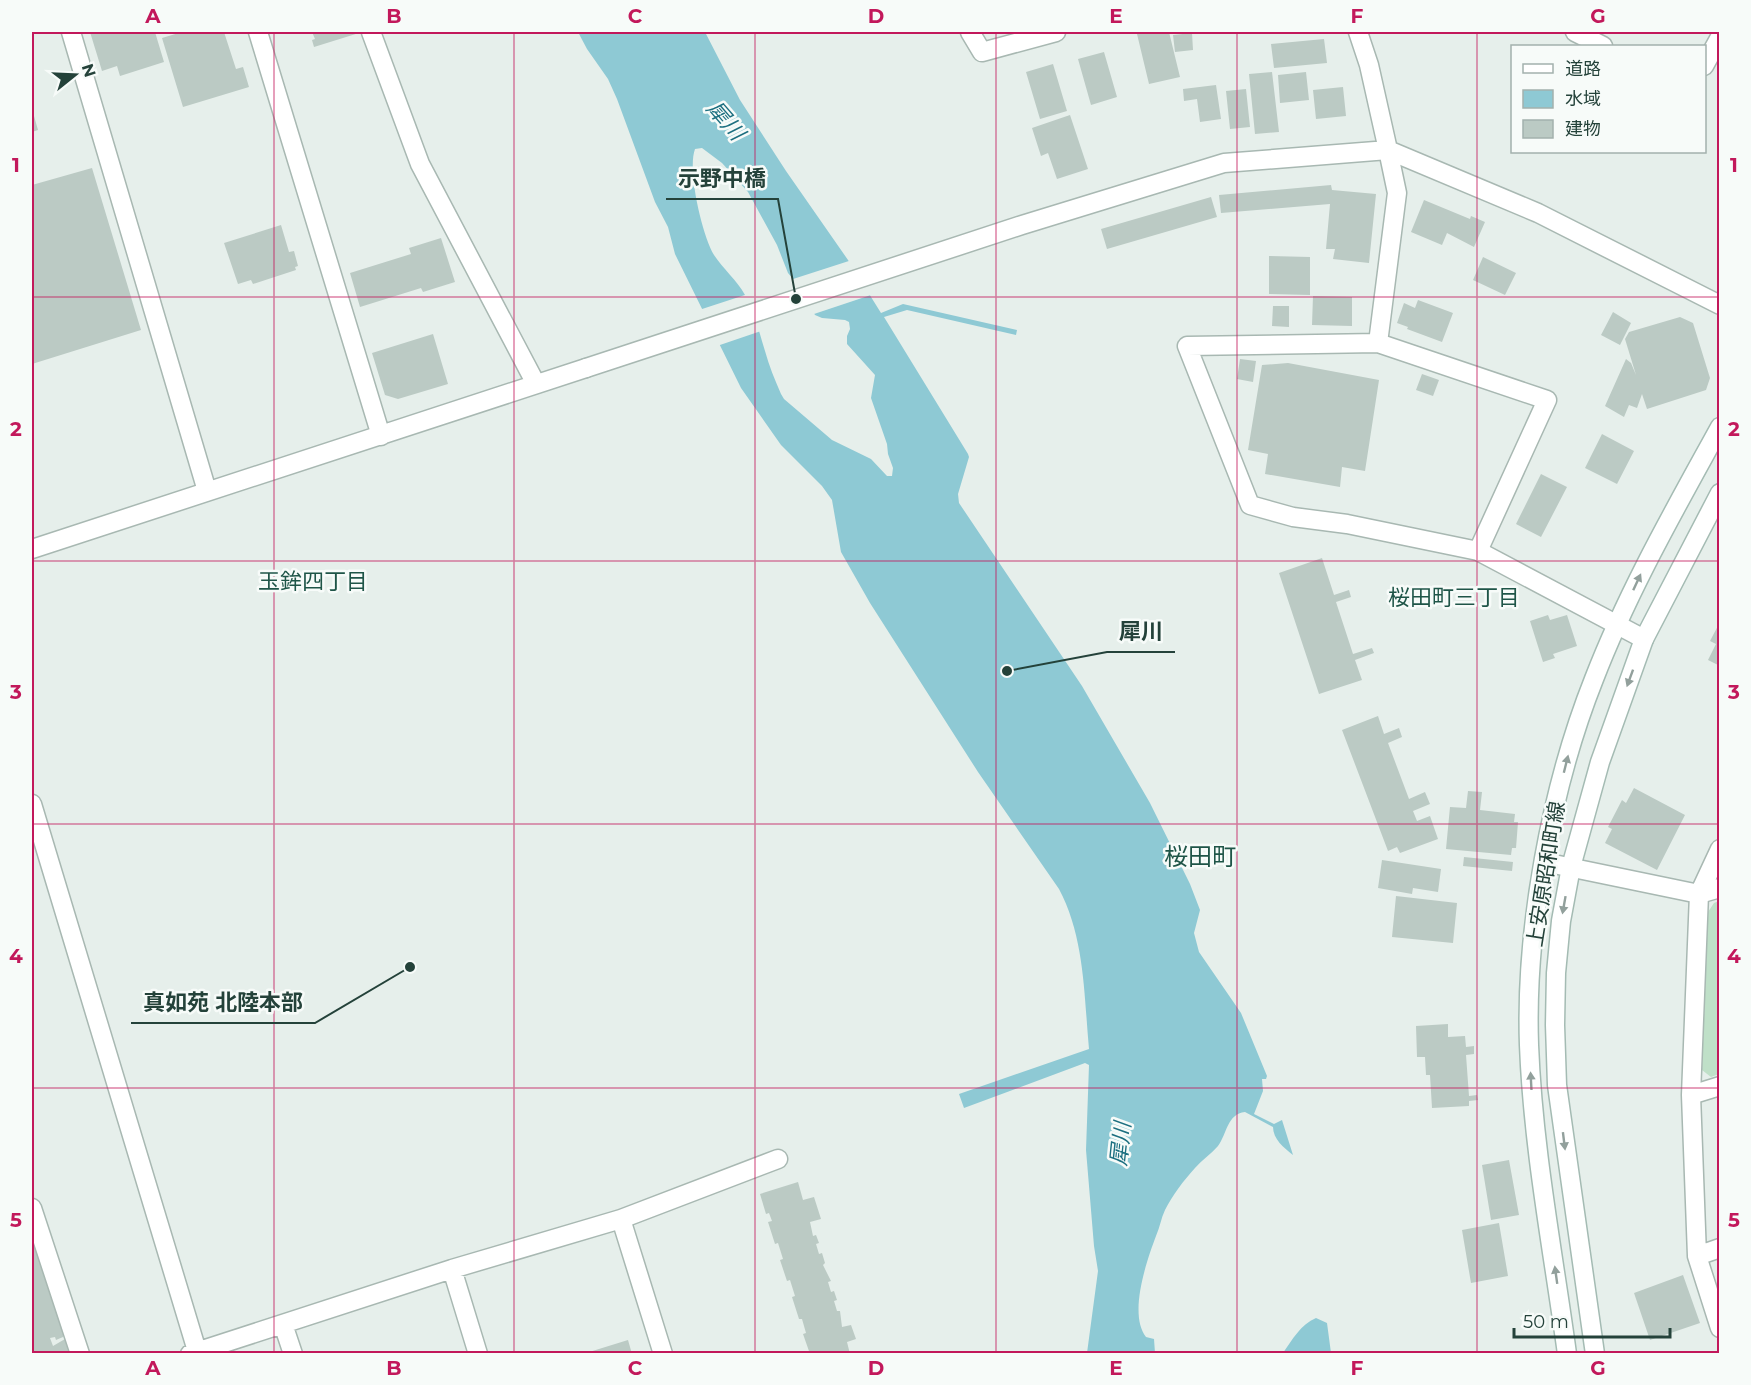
<svg xmlns="http://www.w3.org/2000/svg" width="1751" height="1385" font-family="Montserrat,'Noto Sans JP',sans-serif">
<rect width="100%" height="100%" fill="#e6efeb"/>
<path fill="#bfe0c8" d="M 1719,901 L 1719,1074 L 1711,1077 L 1702,1070 L 1708,912 L 1714,903 Z"/>
<path fill="#8ec9d4" fill-rule="evenodd" d="M 578,32 L 705,32 L 740,100 L 786,171 L 848,260 L 881,313 L 903,304 L 1017,330 L 1016,335 L 907,310 L 884,317 L 968,454 L 969,457 L 958,494 L 959,503 L 1082,686 L 1150,803 L 1190,884 L 1200,910 L 1194,933 L 1199,952 L 1241,1013 L 1267,1076 L 1266,1079 L 1262,1079 L 1263,1091 L 1254,1114 L 1274,1124 L 1282,1120 L 1293,1155 C 1284,1148 1273,1139 1273,1127 L 1245,1112 C 1227,1114 1227,1134 1218,1146 C 1211,1154 1202,1160 1195,1168 C 1184,1180 1172,1196 1165,1210 C 1161,1218 1160,1227 1156,1236 C 1147,1260 1128,1314 1146,1337 L 1154,1339 L 1155,1353 L 1087,1353 L 1098,1271 L 1094,1246 L 1086,1150 L 1089,1065 L 1085,1063 L 964,1108 L 959,1094 L 1089,1049 C 1084,996 1085,938 1059,889 L 978,772 L 870,603 L 841,552 L 832,500 L 822,486 L 781,445 L 741,388 L 675,254 L 668,227 L 655,202 L 617,99 L 608,79 L 587,49 ZM 702,148 L 722,163 L 748,192 L 777,245 L 788,273 L 794,280 L 815,315 L 822,318 L 845,320 L 849,322 L 850,329 L 847,336 L 847,344 L 875,375 L 871,398 L 887,444 L 888,454 L 893,468 L 892,476 L 887,476 L 871,459 L 832,440 L 784,399 L 781,394 C 775,380 769,366 765,351 C 759,332 755,313 745,295 C 737,280 723,269 714,255 C 702,235 687,170 695,149 Z
M 1316,1318 L 1327,1323 L 1331,1353 L 1283,1353 C 1292,1340 1301,1324 1316,1318 Z"/>
<path fill="#e6efeb" d="M 852,260 L 874,294 L 811,315 L 790,280 Z
M 748,294 L 764,330 L 717,346 L 699,310 Z"/>
<path fill="#bbcac4" d="M 90,32 L 155,32 L 164,62 L 120,76 L 117,66 L 102,71 Z
M 182,32 L 224,32 L 236,69 L 243,67 L 249,87 L 183,107 L 162,38 Z
M 312,32 L 358,32 L 359,33 L 314,47 L 312,40 L 315,39 Z
M 1148,32 L 1169,32 L 1180,77 L 1149,84 L 1137,34 Z
M 1192,33 L 1193,50 L 1175,52 L 1173,35 Z
M 1324,39 L 1327,63 L 1274,68 L 1271,44 Z
M 1104,52 L 1117,97 L 1091,105 L 1078,59 Z
M 1053,64 L 1067,111 L 1040,119 L 1026,72 Z
M 1272,72 L 1279,132 L 1255,134 L 1249,74 Z
M 1306,72 L 1309,100 L 1280,103 L 1278,75 Z
M 1216,85 L 1221,119 L 1200,122 L 1197,99 L 1184,101 L 1183,89 Z
M 1343,87 L 1346,116 L 1316,119 L 1313,90 Z
M 1246,89 L 1250,127 L 1230,129 L 1226,91 Z
M 32,109 L 38,130 L 32,132 Z
M 1070,115 L 1088,169 L 1057,179 L 1048,153 L 1041,156 L 1032,128 Z
M 92,168 L 141,330 L 32,364 L 32,185 Z
M 1331,185 L 1332,190 L 1376,194 L 1369,263 L 1333,259 L 1335,249 L 1326,249 L 1330,204 L 1221,213 L 1219,195 Z
M 1211,197 L 1217,217 L 1107,249 L 1101,229 Z
M 1424,200 L 1470,219 L 1471,216 L 1485,222 L 1474,247 L 1447,233 L 1442,245 L 1411,232 Z
M 281,225 L 289,252 L 294,251 L 298,266 L 295,267 L 296,270 L 253,284 L 251,280 L 238,284 L 224,243 Z
M 441,238 L 455,282 L 423,292 L 421,288 L 360,307 L 350,273 L 411,254 L 409,248 Z
M 1269,256 L 1310,257 L 1310,295 L 1269,294 Z
M 1483,257 L 1516,273 L 1505,295 L 1473,280 Z
M 1313,296 L 1352,297 L 1352,326 L 1312,325 Z
M 1418,300 L 1453,313 L 1442,342 L 1407,329 L 1408,327 L 1397,323 L 1404,303 L 1415,308 Z
M 1273,306 L 1289,306 L 1289,327 L 1272,326 Z
M 1613,312 L 1631,323 L 1620,345 L 1601,335 Z
M 1680,317 L 1693,323 L 1710,378 L 1706,390 L 1647,409 L 1642,394 L 1637,408 L 1629,405 L 1624,417 L 1605,406 L 1626,359 L 1631,363 L 1636,375 L 1625,339 L 1629,332 Z
M 433,334 L 448,384 L 398,399 L 385,395 L 372,353 Z
M 1240,359 L 1256,361 L 1253,382 L 1237,379 Z
M 1288,363 L 1379,380 L 1365,471 L 1342,467 L 1340,487 L 1265,474 L 1268,454 L 1248,450 L 1262,365 Z
M 1422,374 L 1439,380 L 1433,396 L 1416,390 Z
M 1602,434 L 1634,451 L 1617,484 L 1585,468 Z
M 1541,474 L 1567,487 L 1541,537 L 1516,524 Z
M 1322,558 L 1334,595 L 1349,590 L 1351,597 L 1336,602 L 1353,654 L 1372,648 L 1374,653 L 1355,660 L 1362,680 L 1319,694 L 1279,573 Z
M 1548,615 L 1550,620 L 1567,615 L 1577,646 L 1553,654 L 1555,658 L 1543,662 L 1530,621 Z
M 1720,622 L 1720,666 L 1708,660 L 1716,644 L 1710,641 Z
M 1378,716 L 1384,734 L 1399,728 L 1402,737 L 1388,743 L 1409,799 L 1425,792 L 1430,804 L 1413,811 L 1417,821 L 1430,816 L 1438,839 L 1400,853 L 1397,847 L 1388,851 L 1342,730 Z
M 1634,788 L 1685,815 L 1657,870 L 1605,843 L 1612,829 L 1608,827 L 1622,800 L 1626,803 Z
M 1468,791 L 1482,792 L 1480,810 L 1515,814 L 1514,822 L 1518,822 L 1516,848 L 1512,848 L 1511,855 L 1446,849 L 1450,807 L 1466,808 Z
M 1464,857 L 1513,862 L 1512,871 L 1463,866 Z
M 1382,860 L 1441,869 L 1438,892 L 1413,888 L 1412,894 L 1378,888 Z
M 1396,896 L 1457,903 L 1453,943 L 1392,937 Z
M 1448,1024 L 1448,1037 L 1465,1036 L 1466,1047 L 1474,1046 L 1474,1054 L 1466,1055 L 1469,1096 L 1477,1095 L 1478,1100 L 1469,1101 L 1469,1106 L 1432,1108 L 1430,1075 L 1426,1075 L 1425,1057 L 1417,1057 L 1416,1026 Z
M 1509,1160 L 1519,1215 L 1491,1220 L 1482,1165 Z
M 798,1182 L 803,1200 L 814,1197 L 821,1219 L 810,1222 L 813,1236 L 816,1235 L 819,1243 L 816,1244 L 819,1254 L 822,1253 L 825,1263 L 823,1265 L 831,1281 L 828,1282 L 831,1292 L 834,1291 L 837,1300 L 834,1301 L 837,1311 L 840,1311 L 842,1327 L 851,1325 L 856,1339 L 847,1342 L 850,1354 L 810,1354 L 803,1334 L 806,1333 L 802,1319 L 799,1319 L 792,1297 L 795,1296 L 790,1280 L 787,1281 L 780,1260 L 783,1259 L 778,1243 L 775,1244 L 768,1222 L 772,1221 L 769,1213 L 766,1214 L 760,1194 Z
M 1499,1223 L 1508,1276 L 1471,1283 L 1462,1230 Z
M 32,1232 L 63,1334 L 63,1337 L 56,1340 L 55,1337 L 50,1338 L 53,1346 L 65,1339 L 69,1354 L 32,1354 Z
M 1683,1275 L 1700,1323 L 1650,1340 L 1634,1293 Z
M 628,1340 L 632,1354 L 586,1354 L 586,1353 Z"/>
<g fill="none" stroke-linecap="round" stroke-linejoin="round">
<g stroke="#a8b8b2" stroke-width="21">
<path id="minor" d="M 71,32 L 207,491
M 258,32 L 381,436
M 371,32 L 420,164 L 536,384
M 970,32 L 982,52 L 1056,32
M 1575,32 L 1603,46
M 1704,66 L 1720,37
M 1378,343 L 1547,400 L 1478,551 L 1347,524 L 1293,517 L 1250,505 L 1187,346 L 1378,343 L 1397,193 L 1388,150
M 32,549 L 586,368
M 1478,551 L 1644,639
M 32,804 L 197,1351
M 1720,849 L 1699,894 L 1691,1095 L 1697,1256 L 1720,1328
M 1544,862 L 1699,894 L 1720,888
M 1691,1095 L 1720,1086
M 32,1208 L 80,1354
M 621,1219 L 778,1159
M 1697,1256 L 1720,1248
M 452,1269 L 478,1354
M 283,1324 L 293,1354
M 190,1354 L 452,1269 L 621,1219 L 663,1354"/>
</g>
<g stroke="#a8b8b2" stroke-width="21">
<path id="tertiary" d="M 1358,32 L 1369,65 L 1388,150
M 586,368 L 1022,225 L 1224,163 L 1388,150 L 1538,213 L 1720,305"/>
</g>
<g stroke="#a4bbb3" stroke-width="21">
<path id="secondary" d="M 1567,1354 C 1553,1251 1533,1149 1529,1045 C 1525,929 1551,787 1594,679 C 1628,591 1675,509 1720,427
M 1595,1354 L 1557,1085 L 1555,1025 L 1556,973 L 1561,921 L 1571,867 L 1600,762 L 1644,639 L 1720,493"/>
</g>
<use href="#minor" stroke="#fff" stroke-width="18"/>
<use href="#tertiary" stroke="#fff" stroke-width="18"/>
<use href="#secondary" stroke="#fff" stroke-width="18"/>
</g>
<defs><path id="oneway-solid" d="M-6-.8H1V-3.2L6.5 0L1 3.2V.8H-6Z" transform="scale(1.5)"/></defs>
<g fill="#92a09c">
<use href="#oneway-solid" transform="translate(1637 582) rotate(-65)"/>
<use href="#oneway-solid" transform="translate(1630 678) rotate(110)"/>
<use href="#oneway-solid" transform="translate(1566 764) rotate(-76)"/>
<use href="#oneway-solid" transform="translate(1564 905) rotate(100)"/>
<use href="#oneway-solid" transform="translate(1531 1081) rotate(-93)"/>
<use href="#oneway-solid" transform="translate(1564 1141) rotate(83)"/>
<use href="#oneway-solid" transform="translate(1556 1275) rotate(-98)"/>
</g>
<path fill="none" stroke="#c2185b" stroke-width="1.5" stroke-opacity="0.55" d="M 274,32 L 274,1354M 514,32 L 514,1354M 755,32 L 755,1354M 996,32 L 996,1354M 1237,32 L 1237,1354M 1477,32 L 1477,1354M 32,297 L 1720,297M 32,561 L 1720,561M 32,824 L 1720,824M 32,1088 L 1720,1088"/>
<g text-anchor="middle" stroke-width="5" stroke-linejoin="round" paint-order="stroke">
<g font-size="21" fill="#24423a" stroke="#f7fbf9">
<text transform="translate(1546 874) rotate(-81)" y="7">上安原昭和町線</text>
</g>
<g font-size="22" font-style="italic" fill="#1c6f80" stroke="#f7fbf9">
<text transform="translate(726 120) rotate(49)" y="8">犀川</text>
<text transform="translate(1120 1144) rotate(-84)" y="8">犀川</text>
</g>
<g font-size="22" fill="#1f5548" stroke="#f7fbf9">
<text x="313" y="589">玉鉾四丁目</text>
<text x="1454" y="605">桜田町三丁目</text>
</g>
<g font-size="24" fill="#1f5548" stroke="#f7fbf9">
<text x="1200" y="865">桜田町</text>
</g>
</g>
<path fill="none" stroke="#24423a" stroke-width="2" d="M796 299L778 199H666M1007 671L1107 652H1175M410 967L315 1023H131"/>
<g fill="#24423a" stroke="#f7fbf9" stroke-width="2">
<circle cx="796" cy="299" r="6"/>
<circle cx="1007" cy="671" r="6"/>
<circle cx="410" cy="967" r="6"/>
</g>
<g font-size="22" text-anchor="middle" font-weight="bold" fill="#24423a" stroke="#f7fbf9" stroke-width="5" stroke-linejoin="round" paint-order="stroke">
<text x="722" y="186">示野中橋</text>
<text x="1141" y="639">犀川</text>
<text x="223" y="1010">真如苑 北陸本部</text>
</g>
<rect width="1751" height="1385" fill="none" stroke="#f7fbf9" stroke-width="66"/>
<rect x="1511" y="45" width="195" height="108" fill="#f7fbf9" stroke="#a3b1ad" stroke-width="1.5"/>
<rect x="1523" y="64" width="30" height="9" fill="#ffffff" stroke="#a3b1ad" stroke-width="1.5"/>
<text x="1565" y="75" font-size="18" fill="#24423a">道路</text>
<rect x="1523" y="90" width="30" height="18" fill="#8ec9d4" stroke="#a3b1ad" stroke-width="1.5"/>
<text x="1565" y="105" font-size="18" fill="#24423a">水域</text>
<rect x="1523" y="120" width="30" height="18" fill="#bbcac4" stroke="#a3b1ad" stroke-width="1.5"/>
<text x="1565" y="135" font-size="18" fill="#24423a">建物</text>
<g transform="translate(75 75) rotate(72)" stroke="#f7fbf9" stroke-width="4.5" paint-order="stroke">
<path d="M0-4.5L10 22L0 15L-10 22Z" fill="#24423a"/>
<text y="-9" font-size="16" font-weight="bold" text-anchor="middle" fill="#24423a">N</text>
</g>
<path d="M1514 1328v9h156v-9" fill="none" stroke="#24423a" stroke-width="3"/>
<text x="1523" y="1328" font-size="18" fill="#24423a" stroke="#f7fbf9" stroke-width="4.5" paint-order="stroke">50 m</text>
<rect x="33" y="33" width="1685" height="1319" fill="none" stroke="#c2185b" stroke-width="2"/>
<g font-size="20" text-anchor="middle" font-weight="bold" fill="#c2185b">
<text x="153" y="23">A</text>
<text x="394" y="23">B</text>
<text x="635" y="23">C</text>
<text x="876" y="23">D</text>
<text x="1116" y="23">E</text>
<text x="1357" y="23">F</text>
<text x="1598" y="23">G</text>
<text x="16" y="172">1</text>
<text x="1734" y="172">1</text>
<text x="16" y="436">2</text>
<text x="1734" y="436">2</text>
<text x="16" y="699">3</text>
<text x="1734" y="699">3</text>
<text x="16" y="963">4</text>
<text x="1734" y="963">4</text>
<text x="16" y="1227">5</text>
<text x="1734" y="1227">5</text>
<text x="153" y="1375">A</text>
<text x="394" y="1375">B</text>
<text x="635" y="1375">C</text>
<text x="876" y="1375">D</text>
<text x="1116" y="1375">E</text>
<text x="1357" y="1375">F</text>
<text x="1598" y="1375">G</text>
</g>
</svg>
